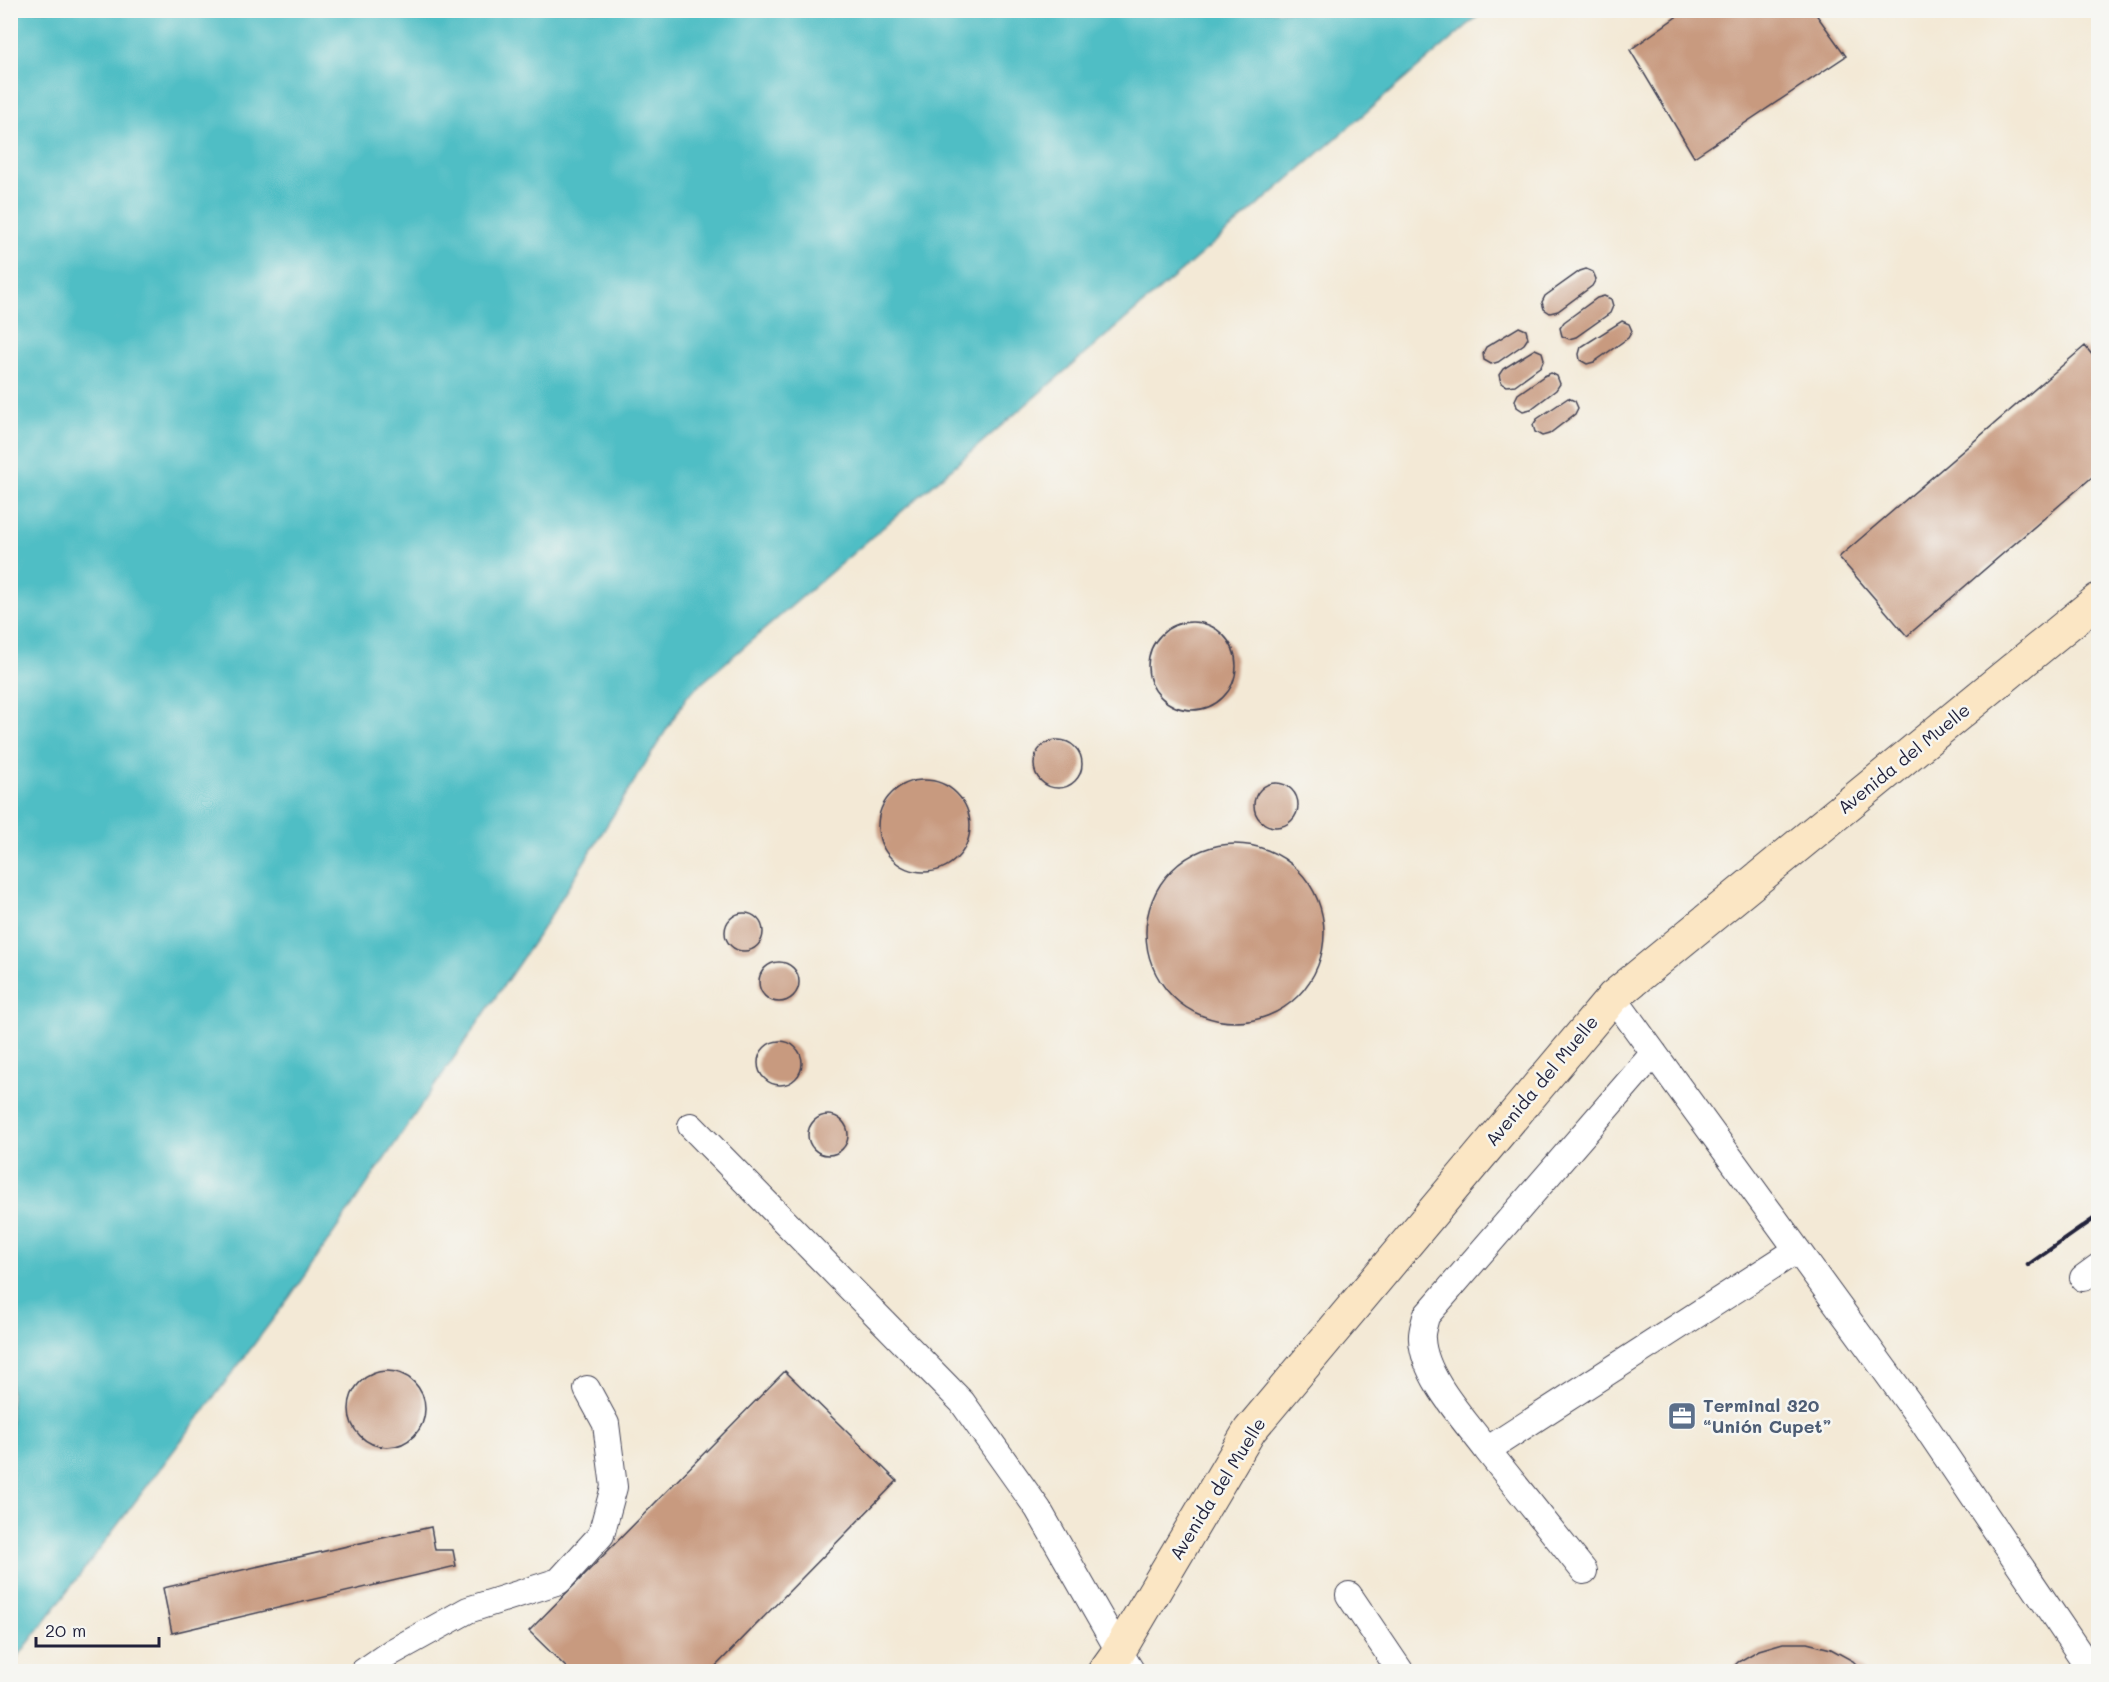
<svg xmlns="http://www.w3.org/2000/svg" width="2109" height="1682" font-family="Mali,sans-serif">
<rect width="100%" height="100%" fill="#f6f6f2"/>
<filter id="ink" filterUnits="userSpaceOnUse"><feTurbulence type="fractalNoise" baseFrequency=".0167" numOctaves="2"/><feDisplacementMap in="SourceGraphic" scale="12" xChannelSelector="R" yChannelSelector="G"/><feConvolveMatrix kernelMatrix="1 2 1 2 8 2 1 2 1" color-interpolation-filters="sRGB"/></filter>
<filter id="wash" filterUnits="userSpaceOnUse"><feTurbulence type="fractalNoise" baseFrequency=".008" numOctaves="4" result="noise"/><feDisplacementMap in="SourceGraphic" scale="24" xChannelSelector="R" yChannelSelector="G"/><feGaussianBlur stdDeviation="1.35" result="paint"/><feColorMatrix in="noise" values="0 0 0 0 0 0 0 0 0 0 0 0 0 0 0 0 0 1.4 0 .05"/><feComposite in="paint" operator="in"/></filter>
<g filter="url(#wash)">
<rect width="100%" height="100%" fill="#f3e9d6"/>
<path fill="#4fbec5" stroke="#387080" stroke-width="1.5" d="M 11,10 L 1484,11 L 688,695 L 541,931 L 289,1298 L 11,1666 Z"/>
<g id="blocks">
<path fill="#c89a7f" d="M 1686,10 L 1813,10 L 1846,56 L 1694,157 L 1630,50 Z
M 1586,269 L 1593,272 L 1596,279 L 1592,286 L 1558,311 L 1550,313 L 1544,309 L 1542,302 L 1545,296 L 1580,271 Z
M 1604,296 L 1611,299 L 1613,306 L 1610,313 L 1576,337 L 1569,339 L 1562,336 L 1560,328 L 1564,322 L 1597,298 Z
M 1622,321 L 1629,324 L 1632,331 L 1628,338 L 1594,362 L 1587,364 L 1580,360 L 1579,354 L 1581,347 Z
M 1519,327 L 1526,330 L 1528,338 L 1524,344 L 1498,362 L 1491,364 L 1484,360 L 1483,353 L 1486,347 Z
M 2085,346 L 2098,362 L 2098,472 L 1907,636 L 1839,557 Z
M 1535,349 L 1542,352 L 1544,359 L 1541,366 L 1515,385 L 1507,386 L 1501,383 L 1499,375 L 1503,369 Z
M 1551,373 L 1557,376 L 1560,384 L 1556,390 L 1531,409 L 1523,411 L 1517,407 L 1515,400 L 1518,394 L 1544,376 Z
M 1568,398 L 1575,401 L 1578,408 L 1575,414 L 1549,434 L 1542,436 L 1535,432 L 1533,425 L 1537,419 Z
M1148 666a44 44 0 1 1 88 0a44 44 0 1 1-88 0Z
M1034 764a24 24 0 1 1 48 0a24 24 0 1 1-48 0Z
M878 826a46 46 0 1 1 92 0a46 46 0 1 1-92 0Z
M1254 805a22 22 0 1 1 44 0a22 22 0 1 1-44 0Z
M1146 933a89 89 0 1 1 178 0a89 89 0 1 1-178 0Z
M725 932a19 19 0 1 1 38 0a19 19 0 1 1-38 0Z
M759 982a20 20 0 1 1 40 0a20 20 0 1 1-40 0Z
M758 1063a22 22 0 1 1 44 0a22 22 0 1 1-44 0Z
M808 1135a20 20 0 1 1 40 0a20 20 0 1 1-40 0Z
M349 1409a38 38 0 1 1 76 0a38 38 0 1 1-76 0Z
M 785,1371 L 897,1481 L 710,1672 L 571,1672 L 529,1631 Z
M 431,1527 L 435,1550 L 453,1550 L 456,1566 L 172,1633 L 163,1588 Z
M 1783,1643 L 1807,1643 L 1831,1649 L 1853,1661 L 1864,1672 L 1728,1672 L 1738,1662 L 1759,1650 Z"/>
</g>
</g>
<g filter="url(#ink)">
<use href="#blocks" fill-opacity="0" stroke="#414052" stroke-width="1.5"/>
<g fill="none" stroke-linecap="round" stroke-linejoin="round">
<g stroke="#414052" stroke-width="28">
<path id="service" d="M 1613,997 L 1922,1421 L 2092,1672
M 1654,1053 L 1426,1316 C 1425,1323 1421,1331 1422,1339 C 1424,1378 1464,1419 1487,1450 L 1797,1250
M 691,1126 L 962,1402 L 1038,1509 L 1119,1651 L 1132,1672
M 2083,1278 L 2098,1267
M 1487,1450 L 1584,1571
M 1349,1595 L 1401,1672
M 363,1672 L 392,1652 L 468,1610 L 559,1581 L 601,1535 L 614,1487 L 606,1424 L 587,1389"/>
</g>
<g stroke="#414052" stroke-width="35">
<path id="secondary" d="M 1104,1672 L 1119,1651 L 1250,1430 L 1613,997 L 2098,600"/>
</g>
<use href="#service" stroke="#fff" stroke-width="26"/>
<use href="#secondary" stroke="#fbe6c4" stroke-width="33"/>
<path stroke="#22223b" stroke-width="4.5" d="M 2028,1265 L 2098,1216"/>
</g>
</g>
<defs>
<g id="office-square" transform="scale(1.5)"><rect x="-9" y="-9" width="18" height="18" rx="4" fill="#5c6f8a" stroke="#f6f6f2"/><path d="M-6-3h4V-5.5h4V-3h4V5H-6ZM-1-4.5V-3h2v-1.5ZM-6 0V1H6V0Z" fill="#fff"/></g>
</defs>
<g fill-rule="evenodd">
<use href="#office-square" x="1682" y="1416"/>
</g>
<g text-anchor="middle" stroke-width="5" stroke-linejoin="round" paint-order="stroke">
<g font-size="18" fill="#22223b" stroke="#f6f6f2">
<text transform="translate(1904 759) rotate(-39)" y="6">Avenida del Muelle</text>
<text transform="translate(1542 1081) rotate(-50)" y="6">Avenida del Muelle</text>
<text transform="translate(1218 1489) rotate(-58)" y="6">Avenida del Muelle</text>
</g>
<g font-size="18" font-weight="bold" fill="#4e5e75" stroke="#f6f6f2" text-anchor="start">
<text x="1703" y="1412">Terminal 320<tspan x="1703" dy="21">“Unión Cupet”</tspan></text>
</g>
</g>
<rect width="2109" height="1682" fill="none" stroke="#f6f6f2" stroke-width="36"/>
<path d="M36 1637v9h123v-9" fill="none" stroke="#22223b" stroke-width="3"/>
<text x="45" y="1637" font-size="18" fill="#22223b" stroke="#f6f6f2" stroke-width="4.5" paint-order="stroke">20 m</text>
</svg>
